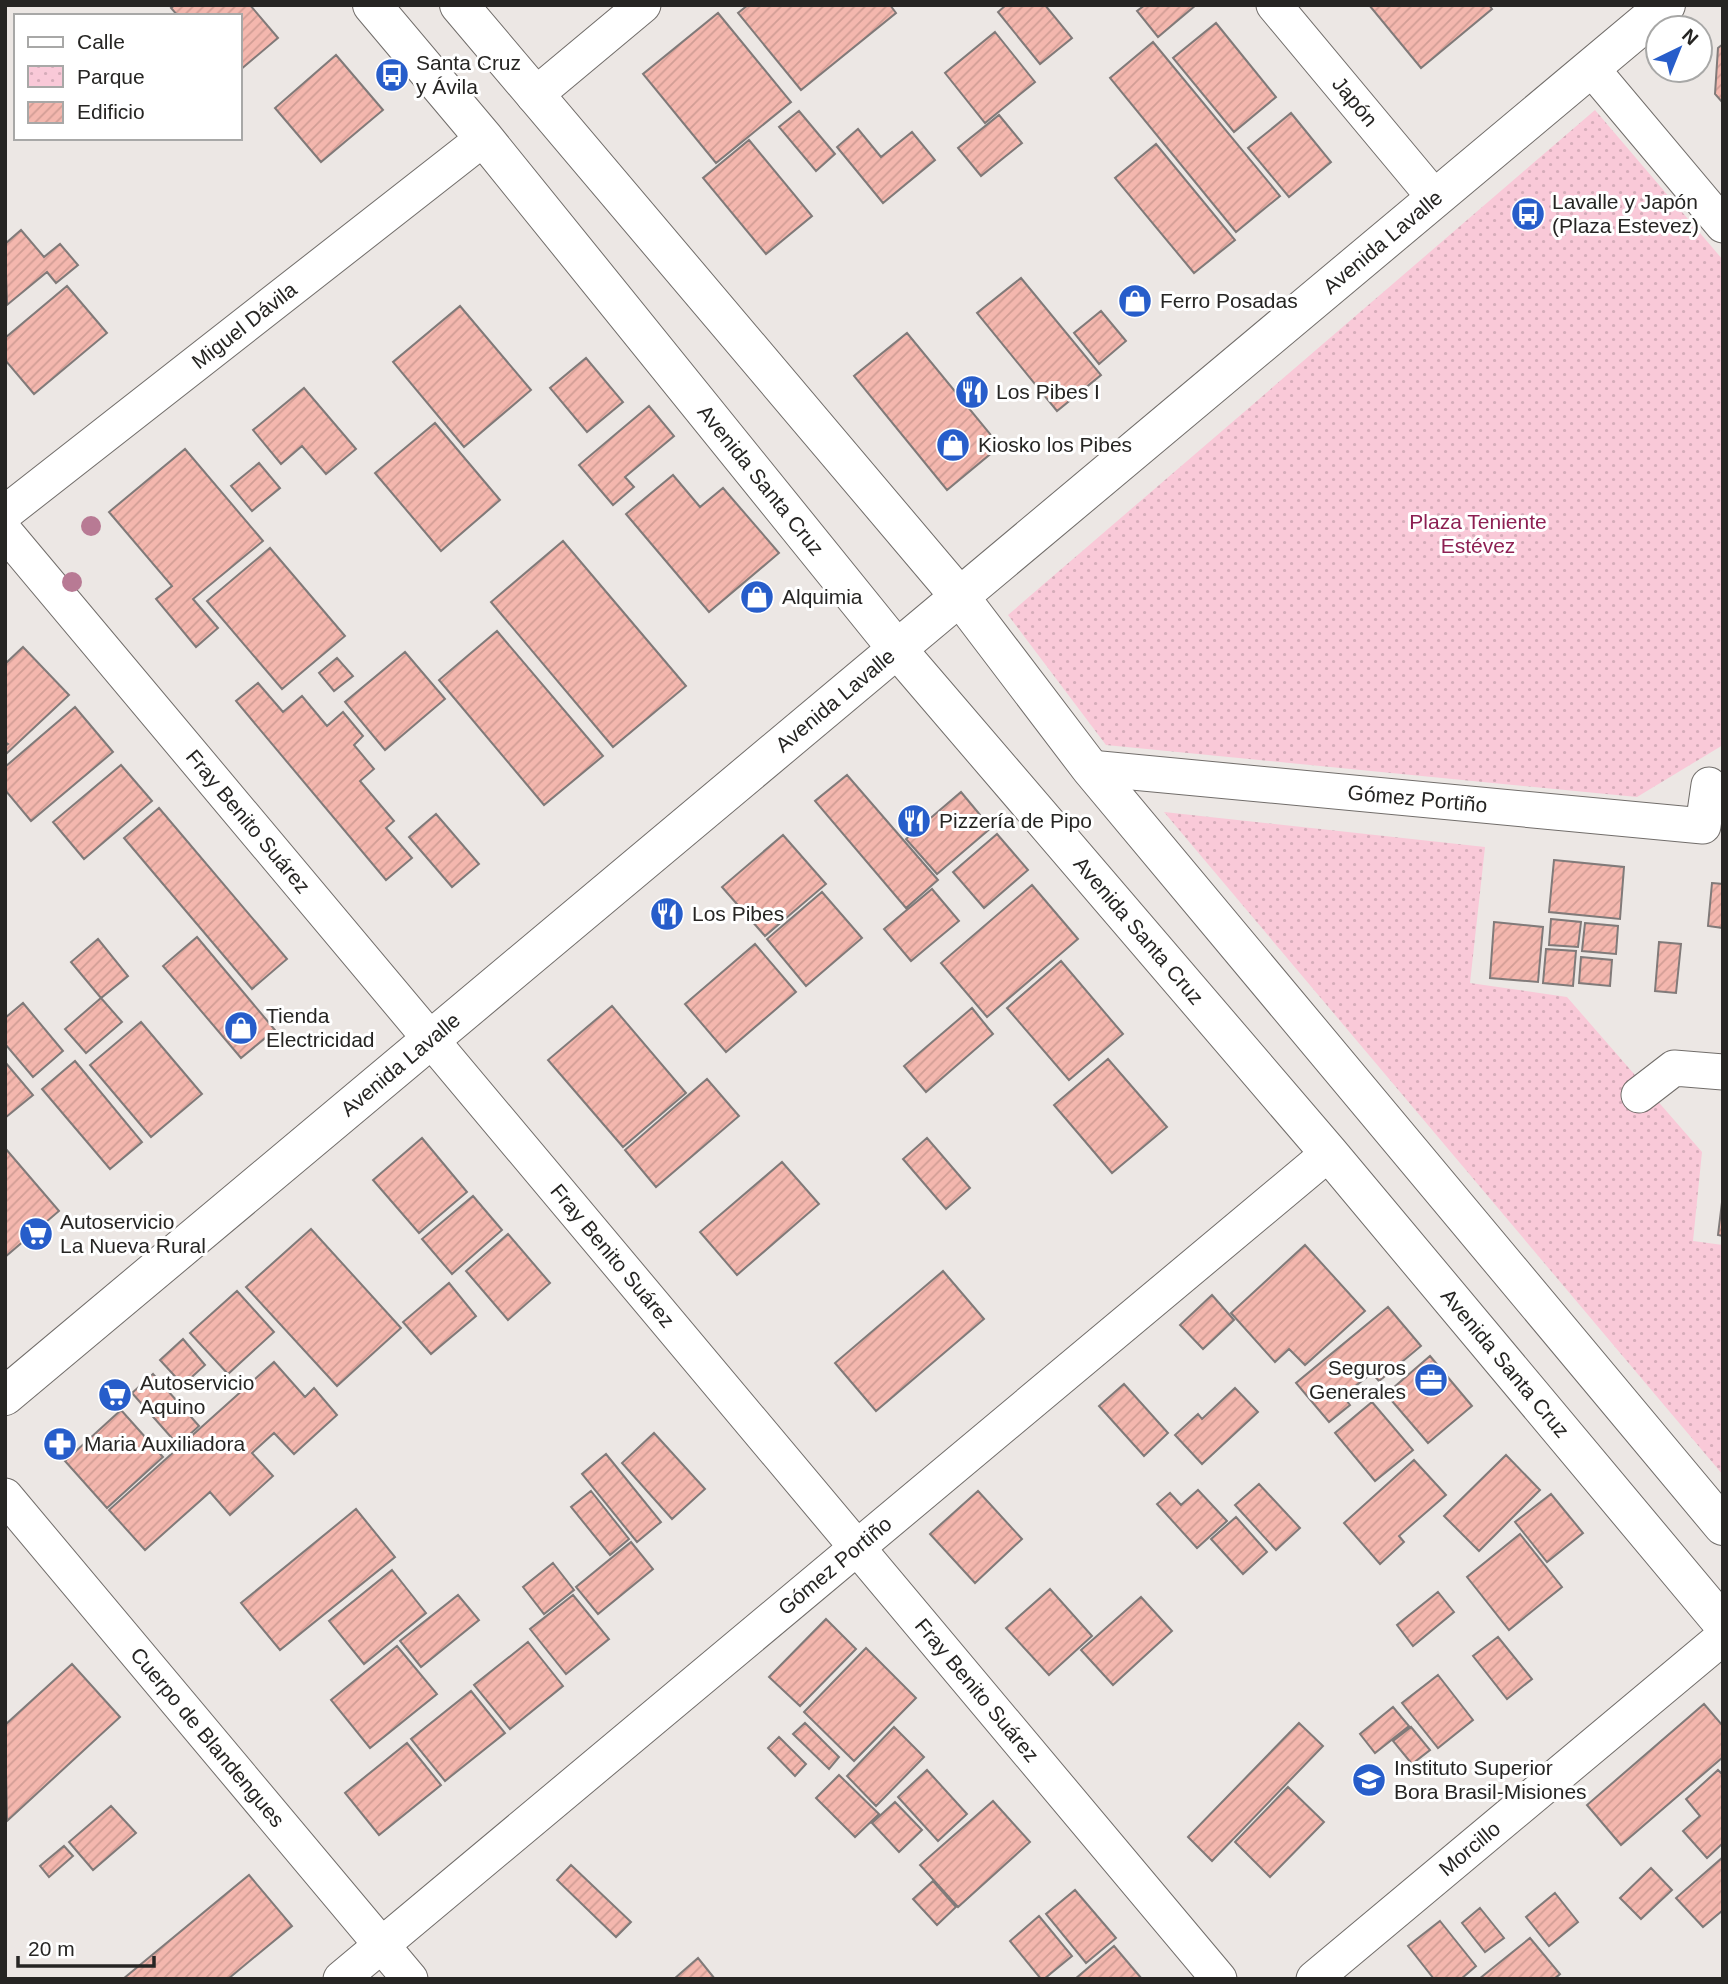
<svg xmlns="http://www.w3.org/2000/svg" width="1728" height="1984" font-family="Arial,sans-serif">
<defs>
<pattern id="park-dots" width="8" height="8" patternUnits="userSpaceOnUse" patternTransform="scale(1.75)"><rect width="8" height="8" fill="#f9c9d8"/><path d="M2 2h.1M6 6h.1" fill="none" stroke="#d5acb9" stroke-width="1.8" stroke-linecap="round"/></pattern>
<pattern id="building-hatch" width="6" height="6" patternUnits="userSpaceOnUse" patternTransform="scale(1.75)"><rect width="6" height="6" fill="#f4b7ae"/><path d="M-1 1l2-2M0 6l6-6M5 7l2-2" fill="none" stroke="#d19d95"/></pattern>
</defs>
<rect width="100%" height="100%" fill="#ece7e4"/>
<path fill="url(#park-dots)" d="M 1595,110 L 1723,260 L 1723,745 L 1637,797 L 1106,745 L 1008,615 Z
M 1164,812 L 1485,847 L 1470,983 L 1567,997 L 1702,1152 L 1693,1241 L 1723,1245 L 1723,1475 Z"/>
<path fill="url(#building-hatch)" stroke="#807a79" stroke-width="2" d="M 175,5 L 250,5 L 278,38 L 240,70 L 240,16 L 178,16 L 171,8 Z
M 748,5 L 890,5 L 896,13 L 801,90 L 738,13 Z
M 1006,5 L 1045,5 L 1072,38 L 1040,64 L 998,12 Z
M 1145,5 L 1196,5 L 1158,37 L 1137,11 Z
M 1369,5 L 1489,5 L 1492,9 L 1421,68 Z
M 718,13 L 791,102 L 716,163 L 643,74 Z
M 1216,23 L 1276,97 L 1234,132 L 1173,58 Z
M 995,32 L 1035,82 L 985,123 L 945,73 Z
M 1153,42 L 1280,196 L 1236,232 L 1110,78 Z
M 1723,44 L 1723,103 L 1715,94 L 1718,48 Z
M 336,55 L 383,110 L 321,162 L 275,108 Z
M 799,111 L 835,154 L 816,171 L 779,127 Z
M 1291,113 L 1331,162 L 1289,197 L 1248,148 Z
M 999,115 L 1022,143 L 981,176 L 958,148 Z
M 858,129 L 881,157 L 912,132 L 935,160 L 883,203 L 837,147 Z
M 749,140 L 812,216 L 766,254 L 703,178 Z
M 1156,144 L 1235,240 L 1194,273 L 1115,178 Z
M 21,230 L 44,257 L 60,244 L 78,265 L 56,283 L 47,272 L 7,305 L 5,244 Z
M 1021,278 L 1101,375 L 1057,411 L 977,313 Z
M 67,286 L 107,333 L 34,394 L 5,360 L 5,338 Z
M 460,306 L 531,390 L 464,447 L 393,362 Z
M 1101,311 L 1126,341 L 1099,364 L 1074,333 Z
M 907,333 L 1000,446 L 947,490 L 854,376 Z
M 586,358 L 623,402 L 587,432 L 550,388 Z
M 304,388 L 356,449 L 326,474 L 302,446 L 281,464 L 253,430 Z
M 649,406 L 674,436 L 625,477 L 634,487 L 613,505 L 579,465 Z
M 435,423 L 500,500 L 441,551 L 375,473 Z
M 185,449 L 263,541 L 193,599 L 218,628 L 196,647 L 156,599 L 172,586 L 109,512 Z
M 259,463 L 280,488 L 252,511 L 231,486 Z
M 673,475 L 700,507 L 723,488 L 779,553 L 709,612 L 626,514 Z
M 563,541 L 686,686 L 613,747 L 491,602 Z
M 270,548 L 345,636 L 282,689 L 207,601 Z
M 497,631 L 603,756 L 544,805 L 439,680 Z
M 23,647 L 69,695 L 5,755 L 5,746 L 8,744 L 5,742 L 5,664 Z
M 405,652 L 445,699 L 385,750 L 345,702 Z
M 337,658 L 353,676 L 334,691 L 319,673 Z
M 258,683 L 283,712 L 302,696 L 327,726 L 343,712 L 363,736 L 354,745 L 374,769 L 360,781 L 394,821 L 386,828 L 412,858 L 386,880 L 236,701 Z
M 75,707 L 113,752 L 31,821 L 5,790 L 5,767 Z
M 121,765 L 152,801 L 84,859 L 53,822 Z
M 847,775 L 938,880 L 906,908 L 815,801 Z
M 961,792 L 991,828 L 937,874 L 906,839 Z
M 159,808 L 287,959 L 252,989 L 124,838 Z
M 436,814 L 479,864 L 452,887 L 409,837 Z
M 997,834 L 1028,870 L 984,908 L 953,872 Z
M 783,835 L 826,884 L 765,936 L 722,887 Z
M 1554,860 L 1624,867 L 1620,919 L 1549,912 Z
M 1712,883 L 1723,884 L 1723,928 L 1708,926 Z
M 1032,885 L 1078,939 L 987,1017 L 941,963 Z
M 932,889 L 959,921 L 911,961 L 884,929 Z
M 822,892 L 862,938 L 806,986 L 767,939 Z
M 1551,919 L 1581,922 L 1578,947 L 1549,945 Z
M 1494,922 L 1543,927 L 1538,982 L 1490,978 Z
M 1585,923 L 1618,926 L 1616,954 L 1582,951 Z
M 197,937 L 275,1030 L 241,1058 L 163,966 Z
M 98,939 L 128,976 L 101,998 L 71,962 Z
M 1659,942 L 1681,944 L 1676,993 L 1655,991 Z
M 755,944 L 796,992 L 726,1052 L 685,1004 Z
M 1546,949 L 1576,951 L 1573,986 L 1543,983 Z
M 1581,957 L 1612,960 L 1610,986 L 1579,983 Z
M 1061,961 L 1123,1034 L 1069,1080 L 1007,1008 Z
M 101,998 L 122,1022 L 86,1053 L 65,1029 Z
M 23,1003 L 63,1051 L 33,1077 L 5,1044 L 5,1018 Z
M 612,1006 L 686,1093 L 623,1147 L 548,1060 Z
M 972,1008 L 993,1034 L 926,1092 L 904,1066 Z
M 141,1022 L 202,1094 L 151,1137 L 90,1065 Z
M 1108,1059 L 1167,1127 L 1112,1173 L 1054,1105 Z
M 75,1061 L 142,1142 L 110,1169 L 42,1089 Z
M 5,1062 L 33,1095 L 5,1118 Z
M 707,1079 L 739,1116 L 656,1187 L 625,1150 Z
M 422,1138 L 467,1192 L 419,1233 L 373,1180 Z
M 927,1138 L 970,1188 L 946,1209 L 903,1159 Z
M 5,1148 L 59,1211 L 5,1257 Z
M 782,1162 L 819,1204 L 737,1275 L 700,1232 Z
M 1723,1194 L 1723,1236 L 1718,1235 Z
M 473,1196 L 502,1230 L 452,1274 L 422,1239 Z
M 311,1229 L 401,1328 L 337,1386 L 246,1287 Z
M 508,1234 L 550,1283 L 508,1320 L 466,1271 Z
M 1305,1245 L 1365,1311 L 1305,1365 L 1289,1349 L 1275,1362 L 1231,1313 Z
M 943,1271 L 984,1319 L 876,1411 L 835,1363 Z
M 449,1283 L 476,1316 L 431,1354 L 403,1322 Z
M 237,1291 L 274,1332 L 228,1374 L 190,1333 Z
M 1212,1295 L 1234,1320 L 1203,1349 L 1180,1325 Z
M 1388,1307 L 1421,1346 L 1379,1381 L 1372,1373 L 1343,1396 L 1350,1405 L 1329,1422 L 1296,1383 Z
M 183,1339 L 205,1365 L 183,1385 L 160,1360 Z
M 1430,1356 L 1472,1406 L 1428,1443 L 1386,1394 Z
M 274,1362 L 305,1397 L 314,1388 L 337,1415 L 294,1454 L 274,1433 L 252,1453 L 273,1476 L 230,1515 L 210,1492 L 145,1550 L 109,1510 Z
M 153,1374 L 199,1426 L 178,1445 L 132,1393 Z
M 1124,1384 L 1168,1433 L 1144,1456 L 1099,1406 Z
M 1235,1388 L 1258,1412 L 1202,1464 L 1175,1435 L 1198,1414 L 1202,1419 Z
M 1372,1402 L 1413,1450 L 1375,1481 L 1335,1433 Z
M 121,1410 L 163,1457 L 107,1508 L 65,1461 Z
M 654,1433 L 705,1489 L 672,1519 L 622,1463 Z
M 606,1454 L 661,1522 L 637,1542 L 582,1474 Z
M 1506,1455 L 1540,1490 L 1479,1551 L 1444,1516 Z
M 1414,1460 L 1446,1495 L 1399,1536 L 1404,1542 L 1380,1564 L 1344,1523 Z
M 1259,1484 L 1300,1528 L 1276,1550 L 1235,1505 Z
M 1198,1490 L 1227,1521 L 1197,1548 L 1157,1504 L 1170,1493 L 1181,1505 Z
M 591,1491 L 629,1539 L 610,1555 L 571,1507 Z
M 978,1491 L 1022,1539 L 975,1583 L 930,1534 Z
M 1551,1494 L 1583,1533 L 1547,1562 L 1515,1522 Z
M 356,1509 L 395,1557 L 280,1650 L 241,1603 Z
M 1236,1517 L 1267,1552 L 1243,1574 L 1211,1539 Z
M 1520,1534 L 1562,1587 L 1509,1630 L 1467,1577 Z
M 631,1542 L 653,1569 L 598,1614 L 576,1587 Z
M 553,1563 L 574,1590 L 544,1614 L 523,1587 Z
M 392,1570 L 426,1613 L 364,1664 L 329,1621 Z
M 1050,1589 L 1092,1636 L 1049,1675 L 1006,1628 Z
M 1438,1592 L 1454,1612 L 1413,1646 L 1397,1625 Z
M 458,1595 L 479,1620 L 421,1667 L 400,1641 Z
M 573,1595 L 609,1639 L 566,1674 L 530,1629 Z
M 1141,1597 L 1172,1631 L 1113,1685 L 1081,1650 Z
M 826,1619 L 856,1649 L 800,1706 L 769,1677 Z
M 1498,1637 L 1532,1679 L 1507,1699 L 1473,1656 Z
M 528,1642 L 563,1686 L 510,1729 L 474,1685 Z
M 397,1646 L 437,1694 L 370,1748 L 331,1700 Z
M 866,1648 L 916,1698 L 854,1761 L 804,1712 Z
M 72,1664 L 120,1717 L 7,1821 L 5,1725 Z
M 1438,1675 L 1473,1720 L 1438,1748 L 1402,1703 Z
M 471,1691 L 505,1733 L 445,1781 L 411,1739 Z
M 1704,1704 L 1723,1726 L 1723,1757 L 1621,1845 L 1587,1805 Z
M 1393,1707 L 1409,1726 L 1375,1753 L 1360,1734 Z
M 805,1723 L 839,1757 L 829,1769 L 793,1734 Z
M 1299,1723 L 1323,1746 L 1212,1861 L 1188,1837 Z
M 894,1727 L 924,1757 L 876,1806 L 847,1776 Z
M 1411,1727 L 1430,1750 L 1412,1764 L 1393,1741 Z
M 779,1737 L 806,1764 L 795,1776 L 768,1748 Z
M 407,1743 L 441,1785 L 379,1835 L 345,1793 Z
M 927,1770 L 967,1814 L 938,1841 L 898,1797 Z
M 1718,1770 L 1723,1775 L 1723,1843 L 1707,1858 L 1683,1831 L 1700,1816 L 1686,1799 Z
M 839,1775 L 879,1814 L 855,1837 L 816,1798 Z
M 1288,1787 L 1324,1822 L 1270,1877 L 1235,1842 Z
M 993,1801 L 1030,1842 L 958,1907 L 920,1865 Z
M 895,1802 L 922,1830 L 899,1852 L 872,1823 Z
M 111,1806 L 136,1833 L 93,1870 L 69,1842 Z
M 64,1846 L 73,1856 L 49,1877 L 40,1866 Z
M 1723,1857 L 1723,1910 L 1703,1927 L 1676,1898 Z
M 571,1865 L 631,1922 L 616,1937 L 557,1880 Z
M 1651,1868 L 1672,1890 L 1641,1919 L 1620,1898 Z
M 249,1875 L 292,1926 L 228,1979 L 123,1979 Z
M 933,1881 L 956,1907 L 937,1925 L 913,1899 Z
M 1075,1890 L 1116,1938 L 1086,1963 L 1046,1914 Z
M 1555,1893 L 1578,1922 L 1549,1946 L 1526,1917 Z
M 1480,1908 L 1504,1938 L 1485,1952 L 1462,1923 Z
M 1039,1916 L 1072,1956 L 1044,1979 L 1041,1979 L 1010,1941 Z
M 1440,1921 L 1476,1966 L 1461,1979 L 1434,1979 L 1408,1946 Z
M 1530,1938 L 1560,1974 L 1554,1979 L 1479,1979 Z
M 1114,1946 L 1142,1979 L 1075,1979 Z
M 698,1958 L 715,1979 L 674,1979 Z"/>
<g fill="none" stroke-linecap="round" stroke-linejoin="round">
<g stroke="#716d6a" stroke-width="37">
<g id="street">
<path id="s1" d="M 1274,5 L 1435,198"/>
<path d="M 1591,68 L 1723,225"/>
<path d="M 534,96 L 643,5"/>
<path id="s2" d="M 5,513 L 484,138"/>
<path id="s3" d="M 5,532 L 1219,1979"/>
<path id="s4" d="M 1090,768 L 1703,826 L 1709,785"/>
<path d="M 1639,1095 L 1674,1068 L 1723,1072"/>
<path id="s5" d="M 5,1496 L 410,1979"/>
<path id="s6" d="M 341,1979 L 1329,1153"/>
<path id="s7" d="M 1314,1979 L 1723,1637"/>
</g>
</g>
<g stroke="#716d6a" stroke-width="40">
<g id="secondary">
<path id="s8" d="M 372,5 L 484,138 L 897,649 L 1329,1153 L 1723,1624"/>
<path d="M 459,5 L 960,597 L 1090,768 L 1723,1526"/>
</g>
</g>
<g stroke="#716d6a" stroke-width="40">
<g id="primary">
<path id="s9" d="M 5,1396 L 1666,5"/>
</g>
</g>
<use href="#street" stroke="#fff" stroke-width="35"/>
<use href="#secondary" stroke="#fff" stroke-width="38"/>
<use href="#primary" stroke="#fff" stroke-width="38"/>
</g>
<g fill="#b87a94">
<circle cx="91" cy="526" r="10"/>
<circle cx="72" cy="582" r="10"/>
</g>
<defs>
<g id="bus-disc" transform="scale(1.75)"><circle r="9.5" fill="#275dca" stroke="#fff"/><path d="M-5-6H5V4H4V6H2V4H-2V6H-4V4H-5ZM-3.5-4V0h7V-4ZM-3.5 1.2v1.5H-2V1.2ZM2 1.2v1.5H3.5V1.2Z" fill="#fff"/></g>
<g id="shop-disc" transform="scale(1.75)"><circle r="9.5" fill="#275dca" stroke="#fff"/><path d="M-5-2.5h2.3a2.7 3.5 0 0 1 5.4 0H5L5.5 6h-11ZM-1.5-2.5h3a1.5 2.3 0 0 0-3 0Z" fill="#fff"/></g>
<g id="restaurant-disc" transform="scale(1.75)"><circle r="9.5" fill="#275dca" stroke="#fff"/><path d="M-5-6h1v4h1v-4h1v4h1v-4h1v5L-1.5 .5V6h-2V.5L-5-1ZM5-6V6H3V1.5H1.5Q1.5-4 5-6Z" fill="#fff"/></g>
<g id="supermarket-disc" transform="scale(1.75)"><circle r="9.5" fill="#275dca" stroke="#fff"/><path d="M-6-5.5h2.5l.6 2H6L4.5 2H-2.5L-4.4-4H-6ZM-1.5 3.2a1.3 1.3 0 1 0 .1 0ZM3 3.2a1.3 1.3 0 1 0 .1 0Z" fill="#fff"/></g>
<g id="office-disc" transform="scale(1.75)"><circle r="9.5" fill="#275dca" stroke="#fff"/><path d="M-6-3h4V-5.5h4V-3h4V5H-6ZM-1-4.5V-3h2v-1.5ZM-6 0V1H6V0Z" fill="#fff"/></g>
<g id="pharmacy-disc" transform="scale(1.75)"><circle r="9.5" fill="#275dca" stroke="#fff"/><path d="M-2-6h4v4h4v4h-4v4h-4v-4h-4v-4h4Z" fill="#fff"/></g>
<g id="school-disc" transform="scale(1.75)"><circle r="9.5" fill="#275dca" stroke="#fff"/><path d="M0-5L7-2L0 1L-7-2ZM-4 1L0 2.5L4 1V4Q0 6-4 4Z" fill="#fff"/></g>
</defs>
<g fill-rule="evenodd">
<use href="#bus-disc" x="392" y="75"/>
<use href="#bus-disc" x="1528" y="214"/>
<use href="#shop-disc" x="1135" y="301"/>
<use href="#restaurant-disc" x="972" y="392"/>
<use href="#shop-disc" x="953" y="445"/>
<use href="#shop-disc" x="757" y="597"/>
<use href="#restaurant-disc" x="914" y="821"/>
<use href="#restaurant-disc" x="667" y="914"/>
<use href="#shop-disc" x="241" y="1028"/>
<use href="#supermarket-disc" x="36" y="1234"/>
<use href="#office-disc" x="1431" y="1380"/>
<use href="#supermarket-disc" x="115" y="1395"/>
<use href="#pharmacy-disc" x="60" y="1444"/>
<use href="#school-disc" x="1369" y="1780"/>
</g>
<g text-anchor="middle" stroke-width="6" stroke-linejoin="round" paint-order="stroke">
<g font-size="21" fill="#262523" stroke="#fff" text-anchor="start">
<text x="416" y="70">Santa Cruz<tspan x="416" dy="24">y Ávila</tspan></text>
<text x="1552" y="209">Lavalle y Japón<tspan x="1552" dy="24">(Plaza Estevez)</tspan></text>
<text x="1160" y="308">Ferro Posadas</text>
<text x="996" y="399">Los Pibes I</text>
<text x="978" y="452">Kiosko los Pibes</text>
<text x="782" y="604">Alquimia</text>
<text x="939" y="828">Pizzería de Pipo</text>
<text x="692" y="921">Los Pibes</text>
<text x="266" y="1023">Tienda<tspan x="266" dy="24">Electricidad</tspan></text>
<text x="60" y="1229">Autoservicio<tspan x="60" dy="24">La Nueva Rural</tspan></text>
<text x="1406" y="1375" text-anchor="end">Seguros<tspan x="1406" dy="24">Generales</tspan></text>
<text x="140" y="1390">Autoservicio<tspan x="140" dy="24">Aquino</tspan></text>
<text x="84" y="1451">Maria Auxiliadora</text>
<text x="1394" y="1775">Instituto Superior<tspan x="1394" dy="24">Bora Brasil-Misiones</tspan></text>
</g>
<g font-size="21" fill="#262523" stroke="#fff">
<text dy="7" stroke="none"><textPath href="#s1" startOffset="126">Japón</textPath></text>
<text dy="7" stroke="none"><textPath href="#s9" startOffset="1797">Avenida Lavalle</textPath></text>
<text dy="7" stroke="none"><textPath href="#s2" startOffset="304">Miguel Dávila</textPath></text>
<text dy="7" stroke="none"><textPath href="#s8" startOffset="614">Avenida Santa Cruz</textPath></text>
<text dy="7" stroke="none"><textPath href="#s9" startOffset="1083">Avenida Lavalle</textPath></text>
<text dy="7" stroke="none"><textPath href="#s4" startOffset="329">Gómez Portiño</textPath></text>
<text dy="7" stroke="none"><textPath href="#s3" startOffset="378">Fray Benito Suárez</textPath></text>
<text dy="7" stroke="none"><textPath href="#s8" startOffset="1202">Avenida Santa Cruz</textPath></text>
<text dy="7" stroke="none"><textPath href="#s9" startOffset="516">Avenida Lavalle</textPath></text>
<text dy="7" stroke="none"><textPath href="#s3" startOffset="945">Fray Benito Suárez</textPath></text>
<text dy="7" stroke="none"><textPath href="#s8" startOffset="1769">Avenida Santa Cruz</textPath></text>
<text dy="7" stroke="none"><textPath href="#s6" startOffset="644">Gómez Portiño</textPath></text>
<text dy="7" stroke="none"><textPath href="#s3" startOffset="1512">Fray Benito Suárez</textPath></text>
<text dy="7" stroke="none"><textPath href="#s5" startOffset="315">Cuerpo de Blandengues</textPath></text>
<text dy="7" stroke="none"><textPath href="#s7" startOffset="203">Morcillo</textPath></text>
</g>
<g font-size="21" fill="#8d2053" stroke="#fff">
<text x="1478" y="529">Plaza Teniente<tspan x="1478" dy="24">Estévez</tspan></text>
</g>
</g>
<rect width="1728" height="1984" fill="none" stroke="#262523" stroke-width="14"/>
<rect x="14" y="14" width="228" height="126" fill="#ffffff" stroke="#a8a8a7" stroke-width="2"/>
<rect x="28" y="37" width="35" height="10" fill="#ffffff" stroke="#a8a8a7" stroke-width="2"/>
<text x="77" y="49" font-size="21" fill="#262523">Calle</text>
<rect x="28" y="66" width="35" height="21" fill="url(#park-dots)" stroke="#a8a8a7" stroke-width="2"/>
<text x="77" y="84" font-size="21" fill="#262523">Parque</text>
<rect x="28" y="102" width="35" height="21" fill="url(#building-hatch)" stroke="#a8a8a7" stroke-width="2"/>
<text x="77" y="119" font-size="21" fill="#262523">Edificio</text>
<g transform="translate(1679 49) rotate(43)"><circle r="33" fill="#ffffff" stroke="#a8a8a7" stroke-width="2"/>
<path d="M0-5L12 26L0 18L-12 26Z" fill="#275dca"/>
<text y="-10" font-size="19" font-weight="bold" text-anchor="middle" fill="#262523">N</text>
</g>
<path d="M18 1956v10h136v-10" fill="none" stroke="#262523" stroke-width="3.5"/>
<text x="28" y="1956" font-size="21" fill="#262523" stroke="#ffffff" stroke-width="5" paint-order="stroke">20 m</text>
</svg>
